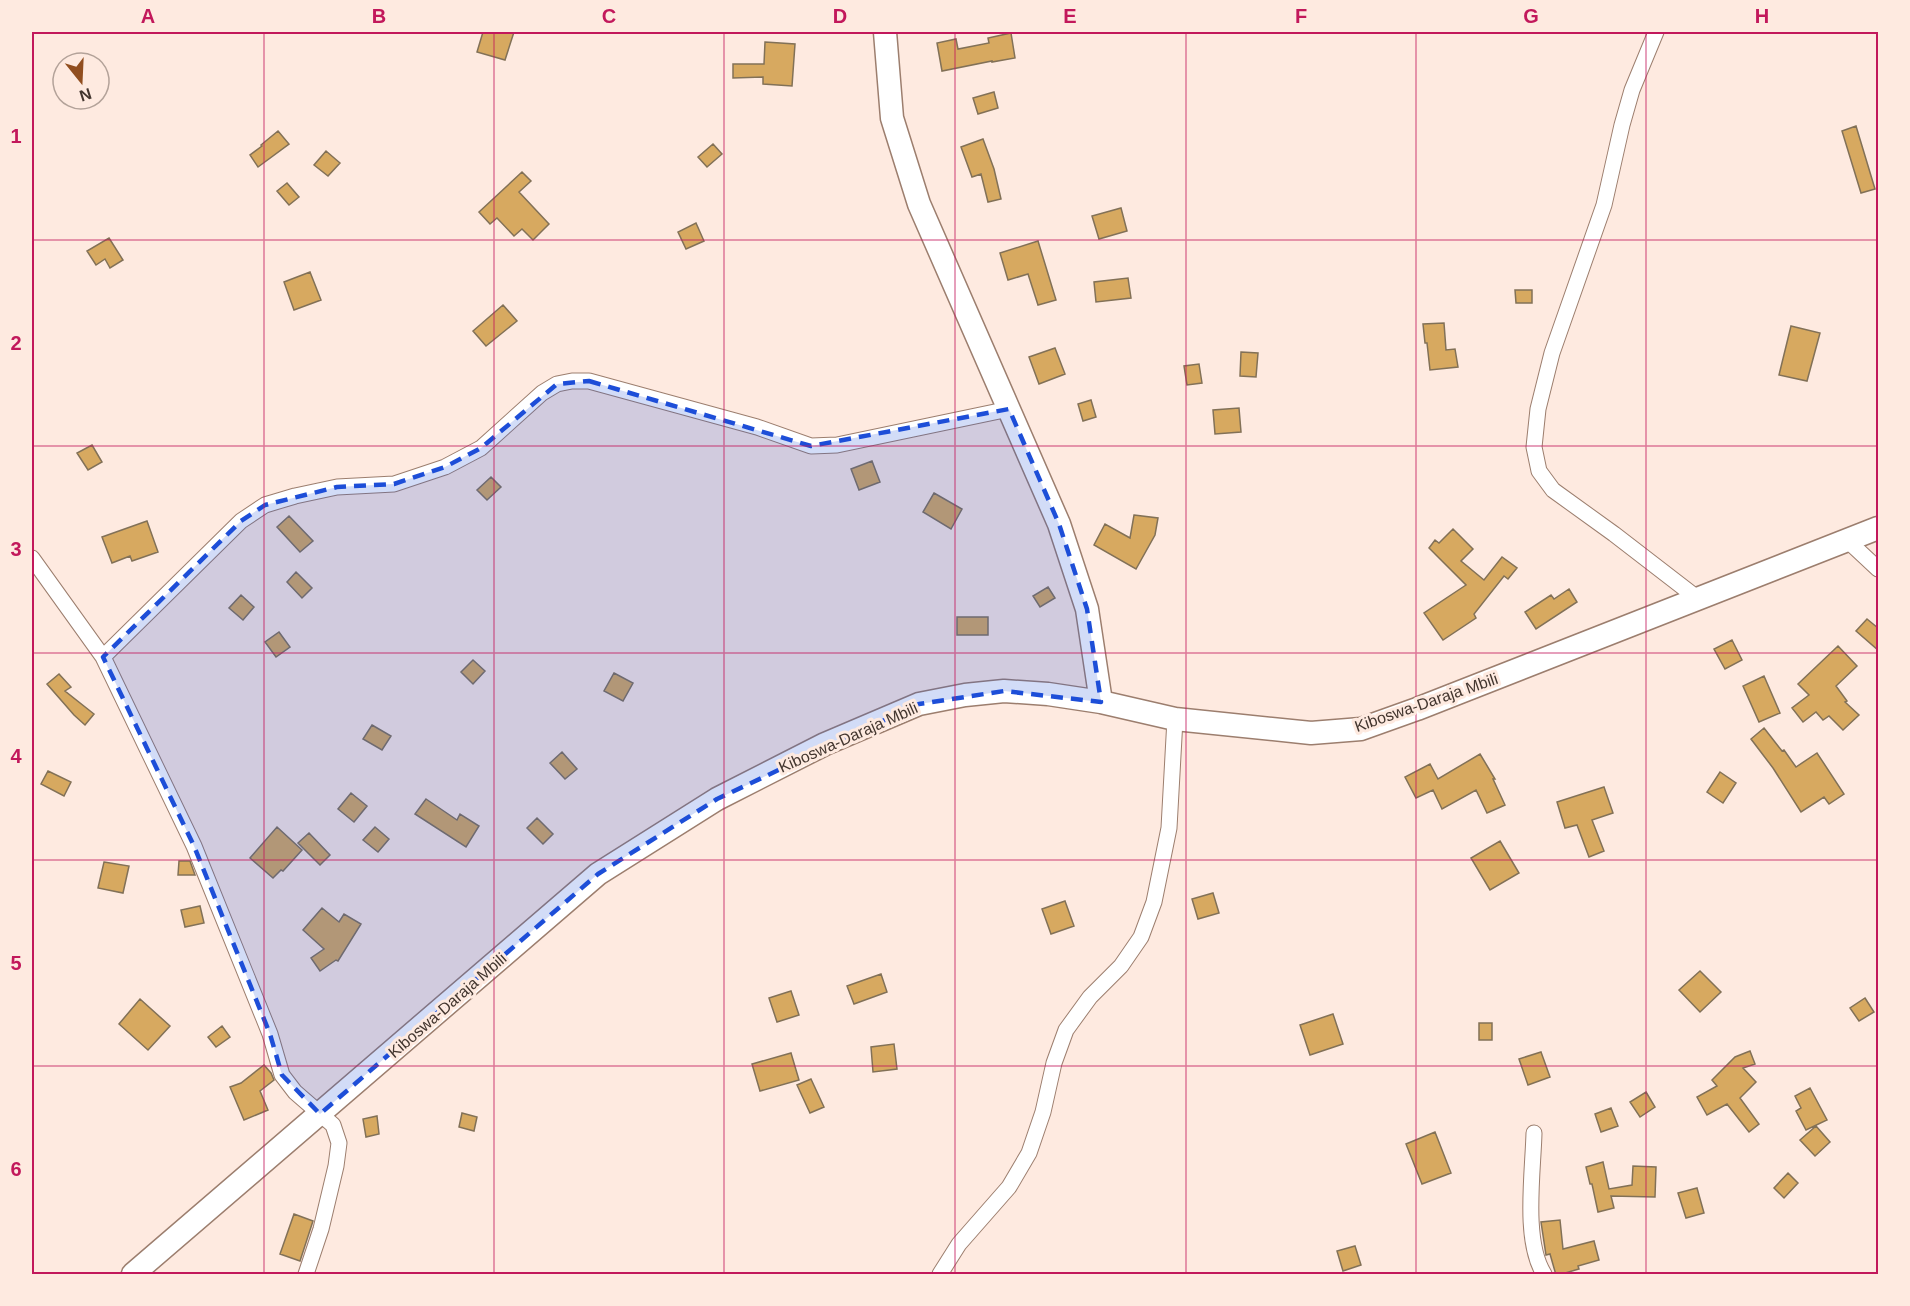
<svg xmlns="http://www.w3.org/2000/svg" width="1910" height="1306" font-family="Arial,sans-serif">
<rect width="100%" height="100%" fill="#feeae0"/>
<path fill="#d7a960" stroke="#827157" stroke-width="1.5" d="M 483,32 L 514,32 L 505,60 L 477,52 Z
M 1011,33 L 1015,58 L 992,62 L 992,61 L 942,71 L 937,43 L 956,39 L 958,49 L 989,43 L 988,38 Z
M 765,42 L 795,44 L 792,86 L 763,84 L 763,77 L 733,78 L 733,64 L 764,64 Z
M 994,92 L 998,108 L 978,114 L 973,98 Z
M 1856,126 L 1875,189 L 1861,193 L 1842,131 Z
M 278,131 L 289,144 L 258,167 L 250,155 L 262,146 L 261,145 Z
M 983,139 L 994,169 L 1001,199 L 988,202 L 981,174 L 972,177 L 961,147 Z
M 713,144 L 722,154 L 707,167 L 698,157 Z
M 326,151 L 340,163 L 328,176 L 314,165 Z
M 522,172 L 531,181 L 519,192 L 549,224 L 533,240 L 522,229 L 514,236 L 497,218 L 490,224 L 479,212 Z
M 287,183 L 299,197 L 289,205 L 277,191 Z
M 1121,208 L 1127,231 L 1099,239 L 1092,216 Z
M 696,223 L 704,241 L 686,249 L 678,232 Z
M 109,238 L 123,260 L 110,268 L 105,259 L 96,265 L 87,251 Z
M 1038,241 L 1056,300 L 1038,305 L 1028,274 L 1008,280 L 1000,253 Z
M 310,272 L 321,300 L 294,310 L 284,282 Z
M 1128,278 L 1131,298 L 1096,302 L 1094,282 Z
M 1515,290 L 1532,290 L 1532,303 L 1516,303 Z
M 503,305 L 517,321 L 486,346 L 473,331 Z
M 1444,323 L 1446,350 L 1455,349 L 1458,367 L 1430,370 L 1427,343 L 1425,343 L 1423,324 Z
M 1791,326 L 1820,333 L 1807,381 L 1779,375 Z
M 1055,348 L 1065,374 L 1039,384 L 1029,357 Z
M 1241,352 L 1258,353 L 1256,377 L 1240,376 Z
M 1199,364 L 1202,383 L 1187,385 L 1184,366 Z
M 1091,400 L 1096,417 L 1083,421 L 1078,404 Z
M 1239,408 L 1241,432 L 1215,434 L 1213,410 Z
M 92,445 L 102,462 L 88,470 L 77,453 Z
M 872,461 L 880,482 L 859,490 L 851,469 Z
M 491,477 L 501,487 L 487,500 L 477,490 Z
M 934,493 L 962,509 L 951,529 L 923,512 Z
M 1134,515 L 1158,518 L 1155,535 L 1136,569 L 1094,545 L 1105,524 L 1130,538 Z
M 289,516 L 313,541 L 300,552 L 277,527 Z
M 147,521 L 158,552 L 132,561 L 130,556 L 112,563 L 102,537 Z
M 1453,529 L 1473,549 L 1461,561 L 1484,580 L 1502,557 L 1517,568 L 1508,579 L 1504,576 L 1474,614 L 1476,618 L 1443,640 L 1424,613 L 1466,585 L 1429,548 L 1435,540 L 1439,543 Z
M 296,572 L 312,588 L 302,598 L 287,582 Z
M 1048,587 L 1055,598 L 1040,607 L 1033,596 Z
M 1569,589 L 1577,602 L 1536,629 L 1525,612 L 1551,595 L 1554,599 Z
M 241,595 L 254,607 L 243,620 L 229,608 Z
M 957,617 L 988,617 L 988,635 L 957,635 Z
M 1867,619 L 1878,628 L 1878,650 L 1856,631 Z
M 279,632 L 290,647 L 276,657 L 265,642 Z
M 1732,640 L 1742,660 L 1725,669 L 1714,649 Z
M 1838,646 L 1857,666 L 1836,686 L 1847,701 L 1845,702 L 1859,715 L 1843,730 L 1829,716 L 1823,720 L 1816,712 L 1803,722 L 1792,708 L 1809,695 L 1798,684 Z
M 473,660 L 485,671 L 473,684 L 461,672 Z
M 614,673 L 633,683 L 623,701 L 604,691 Z
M 59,674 L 71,687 L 65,691 L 94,714 L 85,725 L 74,715 L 47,684 Z
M 1764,676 L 1780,713 L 1759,722 L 1743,686 Z
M 372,725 L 391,736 L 382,750 L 363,739 Z
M 1764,728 L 1782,751 L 1784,750 L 1796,767 L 1817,753 L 1844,794 L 1829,804 L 1824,797 L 1801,812 L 1773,768 L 1751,739 Z
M 562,752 L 577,769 L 565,779 L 550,763 Z
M 1480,754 L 1495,779 L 1493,779 L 1505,805 L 1487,813 L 1476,790 L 1442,809 L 1433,790 L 1416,798 L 1405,777 L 1430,764 L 1438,779 Z
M 48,771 L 71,782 L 64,796 L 41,784 Z
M 1720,772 L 1736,783 L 1723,803 L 1707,792 Z
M 1604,787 L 1613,813 L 1592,820 L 1604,851 L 1589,857 L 1577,825 L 1565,828 L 1557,802 Z
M 351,793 L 367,806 L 354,822 L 338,809 Z
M 426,799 L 457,820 L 460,814 L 479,826 L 466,847 L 415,814 Z
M 537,818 L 553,834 L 543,844 L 527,828 Z
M 277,827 L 302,850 L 283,871 L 281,870 L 273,878 L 250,858 Z
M 375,827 L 389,839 L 378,852 L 363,840 Z
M 309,833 L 330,855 L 320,865 L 298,843 Z
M 1500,841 L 1519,873 L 1490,890 L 1471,858 Z
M 179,861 L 190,861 L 195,875 L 178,875 Z
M 104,862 L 129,866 L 123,893 L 98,888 Z
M 1213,893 L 1219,913 L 1198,919 L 1192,899 Z
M 1065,901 L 1074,926 L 1051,934 L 1042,909 Z
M 200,906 L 204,923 L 185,927 L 181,910 Z
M 322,908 L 339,922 L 344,914 L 361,924 L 338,961 L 336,960 L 320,971 L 311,958 L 324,949 L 303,930 Z
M 1700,971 L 1721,992 L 1700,1012 L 1679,990 Z
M 881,974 L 887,992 L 854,1004 L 847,986 Z
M 791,991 L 799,1015 L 777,1022 L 769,998 Z
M 1865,998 L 1874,1012 L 1859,1021 L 1850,1008 Z
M 140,999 L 170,1026 L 148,1050 L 119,1024 Z
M 1333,1014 L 1343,1044 L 1310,1055 L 1300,1025 Z
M 1479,1023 L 1492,1023 L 1492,1040 L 1479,1040 Z
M 222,1026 L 230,1037 L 216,1047 L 208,1037 Z
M 894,1044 L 897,1069 L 873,1072 L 871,1047 Z
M 1750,1051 L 1755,1064 L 1743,1068 L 1756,1082 L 1740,1098 L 1759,1124 L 1749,1132 L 1727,1104 L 1707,1115 L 1697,1097 L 1717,1086 L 1712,1080 L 1735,1057 Z
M 1541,1052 L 1550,1077 L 1528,1085 L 1519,1059 Z
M 791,1053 L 799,1080 L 760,1091 L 752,1064 Z
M 264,1065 L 271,1073 L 274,1080 L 260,1091 L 268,1110 L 244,1120 L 230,1087 L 241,1083 Z
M 811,1079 L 824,1107 L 810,1113 L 797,1085 Z
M 1810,1088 L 1827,1120 L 1806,1130 L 1796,1111 L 1801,1108 L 1795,1096 Z
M 1646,1092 L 1655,1107 L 1640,1117 L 1630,1102 Z
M 1611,1108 L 1618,1126 L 1601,1132 L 1595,1114 Z
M 462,1113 L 477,1117 L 474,1131 L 459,1127 Z
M 377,1116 L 379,1134 L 366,1137 L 363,1119 Z
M 1816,1126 L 1830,1142 L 1815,1156 L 1800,1140 Z
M 1435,1132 L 1451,1173 L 1422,1184 L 1406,1144 Z
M 1603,1162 L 1609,1189 L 1632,1185 L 1633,1166 L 1656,1167 L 1655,1197 L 1611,1196 L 1614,1208 L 1598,1212 L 1592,1184 L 1590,1184 L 1586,1167 Z
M 1788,1173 L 1798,1183 L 1784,1198 L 1774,1188 Z
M 1697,1188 L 1704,1213 L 1686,1218 L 1678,1193 Z
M 294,1214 L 313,1221 L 300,1261 L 280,1254 Z
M 1560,1220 L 1563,1249 L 1594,1241 L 1599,1260 L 1578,1266 L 1579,1269 L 1565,1273 L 1565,1275 L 1556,1275 L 1550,1254 L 1546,1255 L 1541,1222 Z
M 1355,1246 L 1361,1265 L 1343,1271 L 1337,1251 Z"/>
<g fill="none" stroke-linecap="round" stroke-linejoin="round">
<g stroke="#9c7e6e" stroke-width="17">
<path id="street" d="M 1656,32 L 1632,90 L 1622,125 L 1604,205 L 1552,353 L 1538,409 L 1534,447 L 1539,471 L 1553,490 L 1614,534 L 1697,598
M 1847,540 L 1878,569
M 32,558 L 103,657 L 194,846 L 270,1034 L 282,1075 L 295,1092 L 333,1125 L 339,1143 L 336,1166 L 321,1229 L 306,1274
M 103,657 L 241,521 L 265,505 L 295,496 L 337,487 L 394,484 L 445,467 L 481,448 L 542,393 L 557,384 L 572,381 L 589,381 L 757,427 L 811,446 L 837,445 L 1009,409
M 1534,1133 C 1533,1173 1523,1241 1544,1274
M 940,1274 L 959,1244 L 1009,1187 L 1029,1153 L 1043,1112 L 1054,1063 L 1066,1030 L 1090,997 L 1121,966 L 1141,937 L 1154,902 L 1169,828 L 1175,719"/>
</g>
<g stroke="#9c7e6e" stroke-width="25">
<path id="secondary" d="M 885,32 L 892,118 L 919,204 L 1059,524 L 1087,609 L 1101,702
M 133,1274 L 598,874 L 717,799 L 825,744 L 919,704 L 965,695 L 1004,691 L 1048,694 L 1101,702 L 1175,719 L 1311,733 L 1361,729 L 1417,709 L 1878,528"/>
</g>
<use href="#street" stroke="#fff" stroke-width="15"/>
<use href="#secondary" stroke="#fff" stroke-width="22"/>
</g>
<path fill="#1d4ed8" fill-opacity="0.2" stroke="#1d4ed8" stroke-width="4.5" stroke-dasharray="12 8" stroke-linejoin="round" d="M 589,381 L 811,446 L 1009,409 L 1059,524 L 1087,609 L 1101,702 L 1004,691 L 919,704 L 717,799 L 598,874 L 320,1114 L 282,1075 L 270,1034 L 194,846 L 103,657 L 241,521 L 265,505 L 337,487 L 394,484 L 445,467 L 481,448 L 557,384 Z"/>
<path fill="none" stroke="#c2185b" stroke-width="1.5" stroke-opacity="0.55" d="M 264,32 L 264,1274M 494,32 L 494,1274M 724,32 L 724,1274M 955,32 L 955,1274M 1186,32 L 1186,1274M 1416,32 L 1416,1274M 1646,32 L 1646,1274M 32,240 L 1878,240M 32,446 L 1878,446M 32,653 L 1878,653M 32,860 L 1878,860M 32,1066 L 1878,1066"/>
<g text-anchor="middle" stroke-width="6" stroke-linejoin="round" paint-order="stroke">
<g font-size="16" fill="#43362f" stroke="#feeae0">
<text transform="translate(1426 702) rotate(-19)" y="6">Kiboswa-Daraja Mbili</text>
<text transform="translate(848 737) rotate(-24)" y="6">Kiboswa-Daraja Mbili</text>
<text transform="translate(447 1005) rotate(-41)" y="6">Kiboswa-Daraja Mbili</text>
</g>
</g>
<rect width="1910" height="1306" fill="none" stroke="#feeae0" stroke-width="66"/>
<g transform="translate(81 81) rotate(162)"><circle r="28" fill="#feeae0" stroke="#b3a299" stroke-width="1.5"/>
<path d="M0-4.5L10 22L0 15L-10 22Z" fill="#914e1f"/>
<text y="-9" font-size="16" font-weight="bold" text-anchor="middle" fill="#43362f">N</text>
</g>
<rect x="33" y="33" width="1844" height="1240" fill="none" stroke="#c2185b" stroke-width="2"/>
<g font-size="20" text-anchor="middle" font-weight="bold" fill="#c2185b">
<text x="148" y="23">A</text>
<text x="379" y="23">B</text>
<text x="609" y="23">C</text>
<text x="840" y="23">D</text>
<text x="1070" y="23">E</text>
<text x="1301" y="23">F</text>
<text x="1531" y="23">G</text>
<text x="1762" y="23">H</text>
<text x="16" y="143">1</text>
<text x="16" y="350">2</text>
<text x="16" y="556">3</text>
<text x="16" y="763">4</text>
<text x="16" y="970">5</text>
<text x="16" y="1176">6</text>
</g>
</svg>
